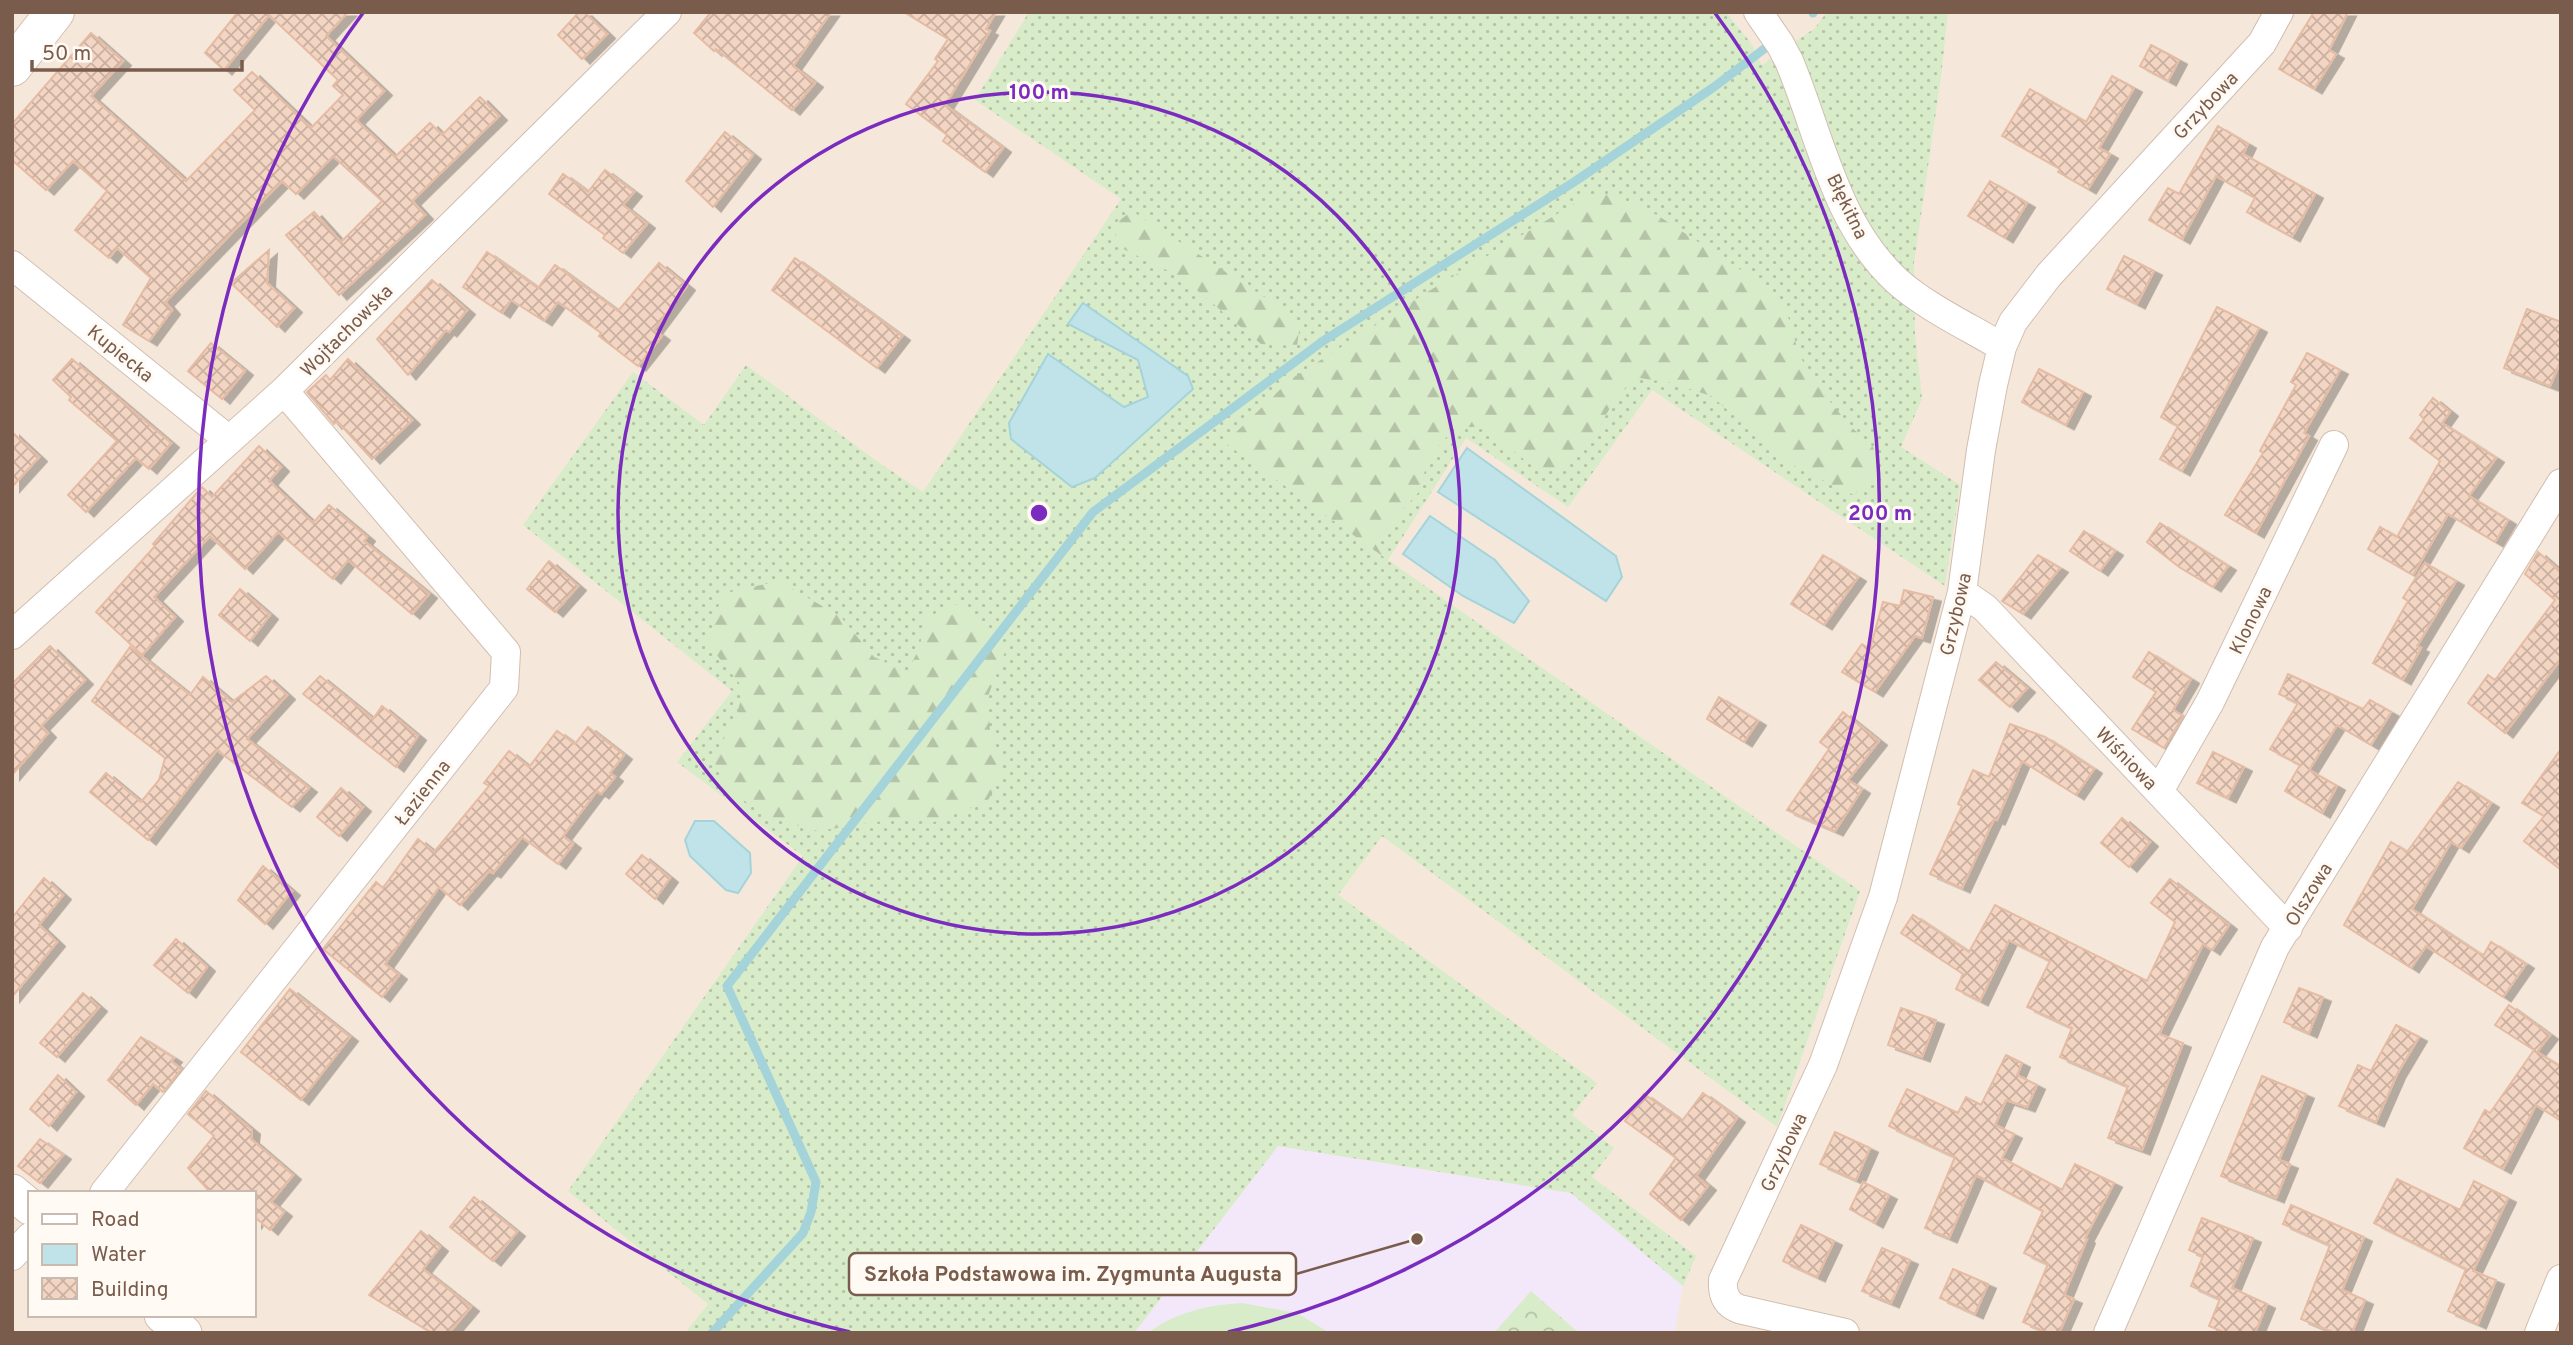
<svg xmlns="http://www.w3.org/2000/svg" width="2573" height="1345" font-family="Overpass,sans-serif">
<defs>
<pattern id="grass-dots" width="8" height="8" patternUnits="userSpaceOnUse" patternTransform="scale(1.75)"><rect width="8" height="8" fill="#d8ecc9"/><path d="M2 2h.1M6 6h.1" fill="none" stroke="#b4c2a5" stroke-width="1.8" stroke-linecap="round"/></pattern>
<pattern id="forest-firs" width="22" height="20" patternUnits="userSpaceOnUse" patternTransform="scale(1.75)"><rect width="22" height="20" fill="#d8ecc9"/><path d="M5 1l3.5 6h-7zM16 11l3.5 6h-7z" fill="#b4c2a5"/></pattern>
<pattern id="park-crowns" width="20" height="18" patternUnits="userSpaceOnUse" patternTransform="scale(1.75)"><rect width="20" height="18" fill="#d8ecc9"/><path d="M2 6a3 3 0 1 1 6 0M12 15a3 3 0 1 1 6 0" fill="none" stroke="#b4c2a5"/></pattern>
<pattern id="building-cross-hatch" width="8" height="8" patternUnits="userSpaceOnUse" patternTransform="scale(1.75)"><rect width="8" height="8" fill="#f3d5c3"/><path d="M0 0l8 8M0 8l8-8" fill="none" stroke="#cab0a1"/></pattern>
<filter id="shadow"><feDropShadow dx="8" dy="4.5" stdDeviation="0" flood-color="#0004"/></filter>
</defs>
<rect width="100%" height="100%" fill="#fdf6ec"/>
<path fill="#f5e8da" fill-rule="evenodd" d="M 12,12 L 2561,12 L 2561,1333 L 12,1333 ZM 30,1193 L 254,1193 L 254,1315 L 30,1315 Z"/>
<path fill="#f3e8fa" d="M 1278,1146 L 1571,1193 L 1683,1286 L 1675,1331 L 1682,1333 L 1134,1333 Z"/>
<path fill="url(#grass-dots)" d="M 1029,12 L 1726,12 L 1750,42 L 1762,65 L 1815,28 L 1827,12 L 1948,12 L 1941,77 L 1914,263 L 1915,334 L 1922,399 L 1901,447 L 1960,485 L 1945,586 L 1652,390 L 1568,507 L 1466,438 L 1388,560 L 1860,891 L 1777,1127 L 1382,836 L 1338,895 L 1597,1083 L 1572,1115 L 1614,1148 L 1592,1177 L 1696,1256 L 1683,1286 L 1571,1193 L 1278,1146 L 1134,1333 L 685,1333 L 708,1304 L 568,1191 L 803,856 L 677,762 L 732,691 L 523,525 L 633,372 L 704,425 L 746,365 L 878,462 L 923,492 L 1121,199 L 975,100 Z"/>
<path fill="url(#forest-firs)" d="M 1611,194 L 1657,215 L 1770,289 L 1792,324 L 1798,354 L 1825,395 L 1849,425 L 1873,447 L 1879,467 L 1868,483 L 1854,495 L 1797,468 L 1711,396 L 1672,383 L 1640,378 L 1617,395 L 1596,433 L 1568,467 L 1540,472 L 1483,427 L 1455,427 L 1429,458 L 1418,493 L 1397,517 L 1380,543 L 1388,560 L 1225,443 L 1291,379 L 1429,291 L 1587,196 Z
M 1132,211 L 1275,304 L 1300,324 L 1297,346 L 1261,344 L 1181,277 L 1121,248 L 1112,226 Z
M 778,581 L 840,616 L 874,657 L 907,672 L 920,647 L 924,619 L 955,604 L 978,617 L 1005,652 L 988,696 L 990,732 L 1004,772 L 987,802 L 934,822 L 902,818 L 818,831 L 770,818 L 725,788 L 713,758 L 736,717 L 744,689 L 708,644 L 722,594 Z"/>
<path fill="url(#park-crowns)" d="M 1531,1291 L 1579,1333 L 1494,1333 Z"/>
<path fill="#d8ecc9" d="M 1242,1303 L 1297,1313 L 1330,1333 L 1148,1333 C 1175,1312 1209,1305 1242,1303 Z"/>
<path fill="#bfe3e8" stroke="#a5d3da" stroke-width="2" d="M 1083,303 L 1188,376 L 1193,389 L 1095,478 L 1072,487 L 1011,439 L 1009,423 L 1048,354 L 1124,407 L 1148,397 L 1138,360 L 1068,324 Z
M 1467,448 L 1616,556 L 1622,577 L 1606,601 L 1438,492 Z
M 1430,516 L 1495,560 L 1529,601 L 1514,623 L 1463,596 L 1403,554 Z
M 695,821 L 714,821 L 750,853 L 751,873 L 738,893 L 726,890 L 690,856 L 685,840 Z"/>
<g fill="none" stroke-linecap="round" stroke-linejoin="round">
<path stroke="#a5d3da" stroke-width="9" d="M 1813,13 L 1813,12
M 712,1333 L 803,1233 L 811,1212 L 816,1182 L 727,986 L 1093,512 L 1323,341 L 1574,182 L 1714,87 L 1768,46"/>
</g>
<path fill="url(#building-cross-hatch)" stroke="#e6bba3" stroke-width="2" filter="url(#shadow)" d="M 238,12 L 348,12 L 326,36 L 384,91 L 356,120 L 395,157 L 430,123 L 442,135 L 480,97 L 499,116 L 412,201 L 425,215 L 339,295 L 286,235 L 314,212 L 341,242 L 382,201 L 333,156 L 296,194 L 282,181 L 165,302 L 172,310 L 149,341 L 123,325 L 151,278 L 117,248 L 109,258 L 75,230 L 107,191 L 73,161 L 46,190 L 12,160 L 12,124 L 91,33 L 123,61 L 91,96 L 186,181 L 255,110 L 234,90 L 252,72 L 311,128 L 343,95 L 333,86 L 338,80 L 269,15 L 224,70 L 205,53 Z
M 579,12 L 584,12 L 607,34 L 582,59 L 558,35 Z
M 711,12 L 831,12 L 793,66 L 815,83 L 792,110 L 716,49 L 714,51 L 694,33 Z
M 904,12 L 996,12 L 986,29 L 990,31 L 945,105 L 1003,148 L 985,172 L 943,141 L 947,135 L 906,104 L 938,61 L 935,59 L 948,39 Z
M 2314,12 L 2348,12 L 2329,50 L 2336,54 L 2314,89 L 2279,69 Z
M 2151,45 L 2179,60 L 2168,81 L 2140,66 Z
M 2112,76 L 2134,88 L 2099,148 L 2110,154 L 2088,189 L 2058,172 L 2060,169 L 2002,136 L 2030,89 L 2086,122 Z
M 2218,126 L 2248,144 L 2243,154 L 2315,194 L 2292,237 L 2247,212 L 2255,198 L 2216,176 L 2182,239 L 2149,220 L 2168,188 L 2179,194 Z
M 725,132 L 753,155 L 713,207 L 686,181 Z
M 605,170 L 634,192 L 623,205 L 647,224 L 623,253 L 603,238 L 605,235 L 549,194 L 563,174 L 588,192 Z
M 1990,181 L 2027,203 L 2005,238 L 1968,216 Z
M 269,250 L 267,283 L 294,308 L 277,327 L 231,283 Z
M 487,252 L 538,288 L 555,265 L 618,311 L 659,263 L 687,286 L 654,330 L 662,336 L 638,366 L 599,336 L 601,333 L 558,302 L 544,321 L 511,300 L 502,313 L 463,287 Z
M 2124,256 L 2154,271 L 2137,304 L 2107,289 Z
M 795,258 L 902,336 L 877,368 L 772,290 Z
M 432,280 L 467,310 L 449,332 L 446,330 L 408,375 L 377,339 Z
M 2217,307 L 2259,328 L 2182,471 L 2160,459 L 2178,426 L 2161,417 Z
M 2527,309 L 2561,322 L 2561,360 L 2550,386 L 2504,368 Z
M 211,343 L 245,371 L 222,399 L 188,371 Z
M 2307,353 L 2340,370 L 2304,433 L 2309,436 L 2256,533 L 2225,515 L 2263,453 L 2260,451 L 2296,385 L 2291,382 Z
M 72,359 L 171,443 L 149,469 L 136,458 L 86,512 L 68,495 L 117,441 L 69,400 L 71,397 L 53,380 Z
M 348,359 L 412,420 L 372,459 L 337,421 L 334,424 L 307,392 L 326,375 L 330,380 Z
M 2039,369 L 2083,392 L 2066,425 L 2022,402 Z
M 2433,398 L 2450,412 L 2442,423 L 2496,458 L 2469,496 L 2508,520 L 2495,542 L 2448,514 L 2413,575 L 2368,549 L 2380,527 L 2397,537 L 2440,461 L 2410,438 L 2424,419 L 2420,415 Z
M 12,432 L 39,457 L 12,487 Z
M 259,446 L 281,467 L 269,481 L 313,523 L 329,505 L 367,537 L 364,541 L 429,594 L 412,614 L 348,560 L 333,579 L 278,532 L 245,569 L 210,536 L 154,597 L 175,617 L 142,655 L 96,612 L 155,546 L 153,544 L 202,487 L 212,497 Z
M 2160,523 L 2228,566 L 2213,587 L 2179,567 L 2147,542 Z
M 2084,531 L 2115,551 L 2100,571 L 2070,551 Z
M 2538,552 L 2561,572 L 2561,659 L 2505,733 L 2468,703 L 2488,675 L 2495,680 L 2555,600 L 2525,574 Z
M 1823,555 L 1858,577 L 1824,625 L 1791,604 Z
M 2038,555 L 2060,568 L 2023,614 L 2002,601 Z
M 549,561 L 578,586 L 555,612 L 527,589 Z
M 2425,563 L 2456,581 L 2417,646 L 2421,648 L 2403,680 L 2373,663 L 2408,601 L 2403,598 Z
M 240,589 L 270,615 L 250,641 L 219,615 Z
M 1904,590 L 1933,597 L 1922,638 L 1915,636 L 1875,692 L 1842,672 L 1862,644 L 1870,649 L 1883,602 L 1900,606 Z
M 50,646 L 85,680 L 41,726 L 48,733 L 12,775 L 12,684 Z
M 130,647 L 190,695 L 203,677 L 232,702 L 266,676 L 287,695 L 247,739 L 309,788 L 292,807 L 217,750 L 148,840 L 90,792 L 106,773 L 141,802 L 159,780 L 165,758 L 92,701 Z
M 2149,652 L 2191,679 L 2173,710 L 2183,716 L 2164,748 L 2132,729 L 2156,692 L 2133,677 Z
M 1996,662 L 2027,688 L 2010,707 L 1979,680 Z
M 2288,674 L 2363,709 L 2370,700 L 2391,712 L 2371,745 L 2337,725 L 2309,770 L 2337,786 L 2322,813 L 2285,791 L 2300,765 L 2270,749 L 2298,703 L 2279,694 Z
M 320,676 L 373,719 L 382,706 L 418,736 L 396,767 L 303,694 Z
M 1719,697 L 1758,721 L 1744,742 L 1707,719 Z
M 1843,712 L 1879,741 L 1848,780 L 1862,789 L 1835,831 L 1787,810 L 1829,749 L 1820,742 Z
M 2010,724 L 2045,737 L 2094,769 L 2076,795 L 2022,761 L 1997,820 L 1994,819 L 1962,888 L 1930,874 L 1962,806 L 1958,804 L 1973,770 L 1989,777 Z
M 588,727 L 624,755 L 610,773 L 615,777 L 601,794 L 597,791 L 563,836 L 573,844 L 558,864 L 522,837 L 493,873 L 489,871 L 460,905 L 439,887 L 385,964 L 399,975 L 382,997 L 323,949 L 376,882 L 383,888 L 418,839 L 434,852 L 489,786 L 484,783 L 509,751 L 529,767 L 557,731 L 575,744 Z
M 2561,749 L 2561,870 L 2524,841 L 2544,816 L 2522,803 Z
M 2213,752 L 2244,767 L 2228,798 L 2197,783 Z
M 2458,782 L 2491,803 L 2461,848 L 2451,842 L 2412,909 L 2483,956 L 2491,942 L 2526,964 L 2503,997 L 2426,946 L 2411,968 L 2344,925 L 2391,842 L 2407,852 Z
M 341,788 L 363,807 L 339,836 L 317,817 Z
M 2122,818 L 2150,842 L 2129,867 L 2101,843 Z
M 642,855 L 670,878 L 655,899 L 626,874 Z
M 263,866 L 292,891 L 265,924 L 238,900 Z
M 44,878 L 63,895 L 39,925 L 57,942 L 12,997 L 12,918 Z
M 2170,879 L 2229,925 L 2212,950 L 2203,944 L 2159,1034 L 2183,1043 L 2142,1150 L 2108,1138 L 2128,1086 L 2060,1057 L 2072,1028 L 2027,1007 L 2050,961 L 2009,940 L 1980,1001 L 1956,989 L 1963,974 L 1901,933 L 1913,915 L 1969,952 L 1995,905 L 2147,981 L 2175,922 L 2151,903 Z
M 176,939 L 207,967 L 188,993 L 154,965 Z
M 2299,988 L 2323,997 L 2309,1033 L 2284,1022 Z
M 290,989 L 350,1037 L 301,1100 L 241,1052 Z
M 83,993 L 99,1007 L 57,1057 L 40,1043 Z
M 2509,1005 L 2550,1035 L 2537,1052 L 2561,1067 L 2561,1121 L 2536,1105 L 2503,1169 L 2464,1148 L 2485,1110 L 2490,1113 L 2534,1050 L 2495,1025 Z
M 1901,1008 L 1936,1020 L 1922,1057 L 1888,1045 Z
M 2396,1025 L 2419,1037 L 2397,1074 L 2376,1122 L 2339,1106 L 2358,1065 L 2371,1071 Z
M 141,1037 L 174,1058 L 171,1061 L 181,1069 L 163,1092 L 153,1084 L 136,1105 L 108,1080 Z
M 2006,1055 L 2022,1063 L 2017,1075 L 2037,1085 L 2027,1107 L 2006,1100 L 1995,1125 L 2014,1134 L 2002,1158 L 2062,1190 L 2075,1164 L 2114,1183 L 2085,1238 L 2087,1239 L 2064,1295 L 2074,1299 L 2059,1333 L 2048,1333 L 2023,1322 L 2048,1264 L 2024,1253 L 2043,1211 L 1976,1175 L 1949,1238 L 1925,1228 L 1955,1157 L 1889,1126 L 1907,1089 L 1958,1113 L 1966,1097 L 1981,1105 Z
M 58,1075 L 76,1092 L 49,1126 L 30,1109 Z
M 2262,1076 L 2306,1094 L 2279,1160 L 2290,1164 L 2276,1198 L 2221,1176 Z
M 206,1091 L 252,1130 L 251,1139 L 293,1175 L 271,1202 L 284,1212 L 270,1230 L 257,1219 L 254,1223 L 254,1193 L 211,1193 L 188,1168 L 214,1136 L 188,1114 Z
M 1703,1093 L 1737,1118 L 1696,1176 L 1708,1186 L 1681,1220 L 1650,1194 L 1676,1158 L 1625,1121 L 1644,1094 L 1682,1121 Z
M 1835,1132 L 1870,1148 L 1856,1180 L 1820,1164 Z
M 40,1139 L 63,1155 L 40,1183 L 18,1166 Z
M 2397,1179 L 2460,1210 L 2474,1181 L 2508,1198 L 2473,1271 L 2496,1280 L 2478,1324 L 2448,1311 L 2466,1269 L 2374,1223 Z
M 1863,1182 L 1889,1195 L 1875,1223 L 1850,1209 Z
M 474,1197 L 517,1232 L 493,1261 L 450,1227 Z
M 2291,1205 L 2364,1237 L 2342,1290 L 2365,1300 L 2352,1333 L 2335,1333 L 2301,1319 L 2330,1245 L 2283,1224 Z
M 2202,1218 L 2253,1238 L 2232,1288 L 2267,1304 L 2255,1333 L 2226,1333 L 2209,1326 L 2220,1299 L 2191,1286 L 2203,1256 L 2189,1250 Z
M 1801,1225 L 1834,1241 L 1817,1277 L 1783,1261 Z
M 421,1231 L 440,1247 L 423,1269 L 471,1307 L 449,1333 L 432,1333 L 369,1295 Z
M 1882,1248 L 1910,1260 L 1891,1303 L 1862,1291 Z
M 1953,1269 L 1988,1284 L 1975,1314 L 1940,1298 Z"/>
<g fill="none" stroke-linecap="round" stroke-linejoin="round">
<g stroke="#d1beb0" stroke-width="30">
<path id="minor" d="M 1758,12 L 1780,44 L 1789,61 C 1820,135 1835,224 1897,281 C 1926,307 1969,327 2002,347
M 12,265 L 229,440
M 1962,592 L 1985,608 L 2288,928
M 12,635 L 284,391 L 667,12
M 2159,791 L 2210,702 L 2334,445
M 104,1193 L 504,688 L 506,652 L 284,391
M 12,1256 L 30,1237
M 1845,1333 L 1739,1309 C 1726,1304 1722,1294 1723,1280 L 1823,1065 L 1883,897 L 1962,592 L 1981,450 L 1993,385 L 2002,347 L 2013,322 L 2049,275 L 2262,43 L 2279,12
M 2108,1333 L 2275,947 L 2561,483
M 2539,1333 L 2561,1279"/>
</g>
<g stroke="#d1beb0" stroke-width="37">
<path id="tertiary" d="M 12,1192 L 30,1207
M 162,1315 L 184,1333"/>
</g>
<g stroke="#d6c0b0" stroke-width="40">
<path id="secondary" d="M 12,67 L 55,12"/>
</g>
<use href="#minor" stroke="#fff" stroke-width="28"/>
<use href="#tertiary" stroke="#fff" stroke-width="35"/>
<use href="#secondary" stroke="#fff" stroke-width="38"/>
</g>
<g fill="none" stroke="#7b2cbf" stroke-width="3.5">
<circle cx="1039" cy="513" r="421"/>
<path d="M850 1332A841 841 0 0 1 363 13M1715 13A841 841 0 0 1 1228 1332"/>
</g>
<g text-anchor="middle" stroke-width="6" stroke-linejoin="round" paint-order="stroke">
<g font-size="19" fill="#7a5c4d" stroke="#fffaf3">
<text transform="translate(2205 105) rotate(-47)" y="7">Grzybowa</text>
<text transform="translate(1848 206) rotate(64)" y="7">Błękitna</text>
<text transform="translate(346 330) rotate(-45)" y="7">Wojtachowska</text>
<text transform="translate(121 353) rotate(39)" y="7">Kupiecka</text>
<text transform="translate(1955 614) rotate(-77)" y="7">Grzybowa</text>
<text transform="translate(2250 620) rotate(-64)" y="7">Klonowa</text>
<text transform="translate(2127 758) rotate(46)" y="7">Wiśniowa</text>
<text transform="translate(422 792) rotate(-52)" y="7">Łazienna</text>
<text transform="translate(2308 894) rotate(-58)" y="7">Olszowa</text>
<text transform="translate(1783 1152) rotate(-65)" y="7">Grzybowa</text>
</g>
</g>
<circle cx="1039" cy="513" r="10" fill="#7b2cbf" stroke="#fffaf3" stroke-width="3.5"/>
<g font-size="21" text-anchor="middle" font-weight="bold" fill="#7b2cbf" stroke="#fffaf3" stroke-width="6" stroke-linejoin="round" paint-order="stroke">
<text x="1039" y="99">100 m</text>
<text x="1880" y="520">200 m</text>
</g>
<path fill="none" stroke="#7a5c4d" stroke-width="2.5" d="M1417 1239L1296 1274"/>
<circle fill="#7a5c4d" stroke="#fffaf3" stroke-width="2.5" cx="1417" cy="1239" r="7"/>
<rect fill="#fffaf3" stroke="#7a5c4d" stroke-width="2.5" x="849" y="1253" width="447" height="42" rx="7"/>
<g font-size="21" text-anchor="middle" font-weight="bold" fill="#7a5c4d">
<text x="1073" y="1281">Szkoła Podstawowa im. Zygmunta Augusta</text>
</g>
<rect width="2573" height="1345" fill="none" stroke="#7a5c4d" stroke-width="28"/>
<rect x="28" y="1191" width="228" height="126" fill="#fffaf3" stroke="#cabbb1" stroke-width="2"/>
<rect x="42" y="1214" width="35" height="10" fill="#ffffff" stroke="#cabbb1" stroke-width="2"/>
<text x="91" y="1226" font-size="21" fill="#7a5c4d">Road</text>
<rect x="42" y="1244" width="35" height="21" fill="#bfe3e8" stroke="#cabbb1" stroke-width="2"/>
<text x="91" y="1261" font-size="21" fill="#7a5c4d">Water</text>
<rect x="42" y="1278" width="35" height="21" fill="url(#building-cross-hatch)" stroke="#cabbb1" stroke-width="2"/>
<text x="91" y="1296" font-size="21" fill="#7a5c4d">Building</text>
<path d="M32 60v10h210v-10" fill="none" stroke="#7a5c4d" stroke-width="3.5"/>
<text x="42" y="60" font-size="21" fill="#7a5c4d" stroke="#fffaf3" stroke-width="5" paint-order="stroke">50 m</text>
</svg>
